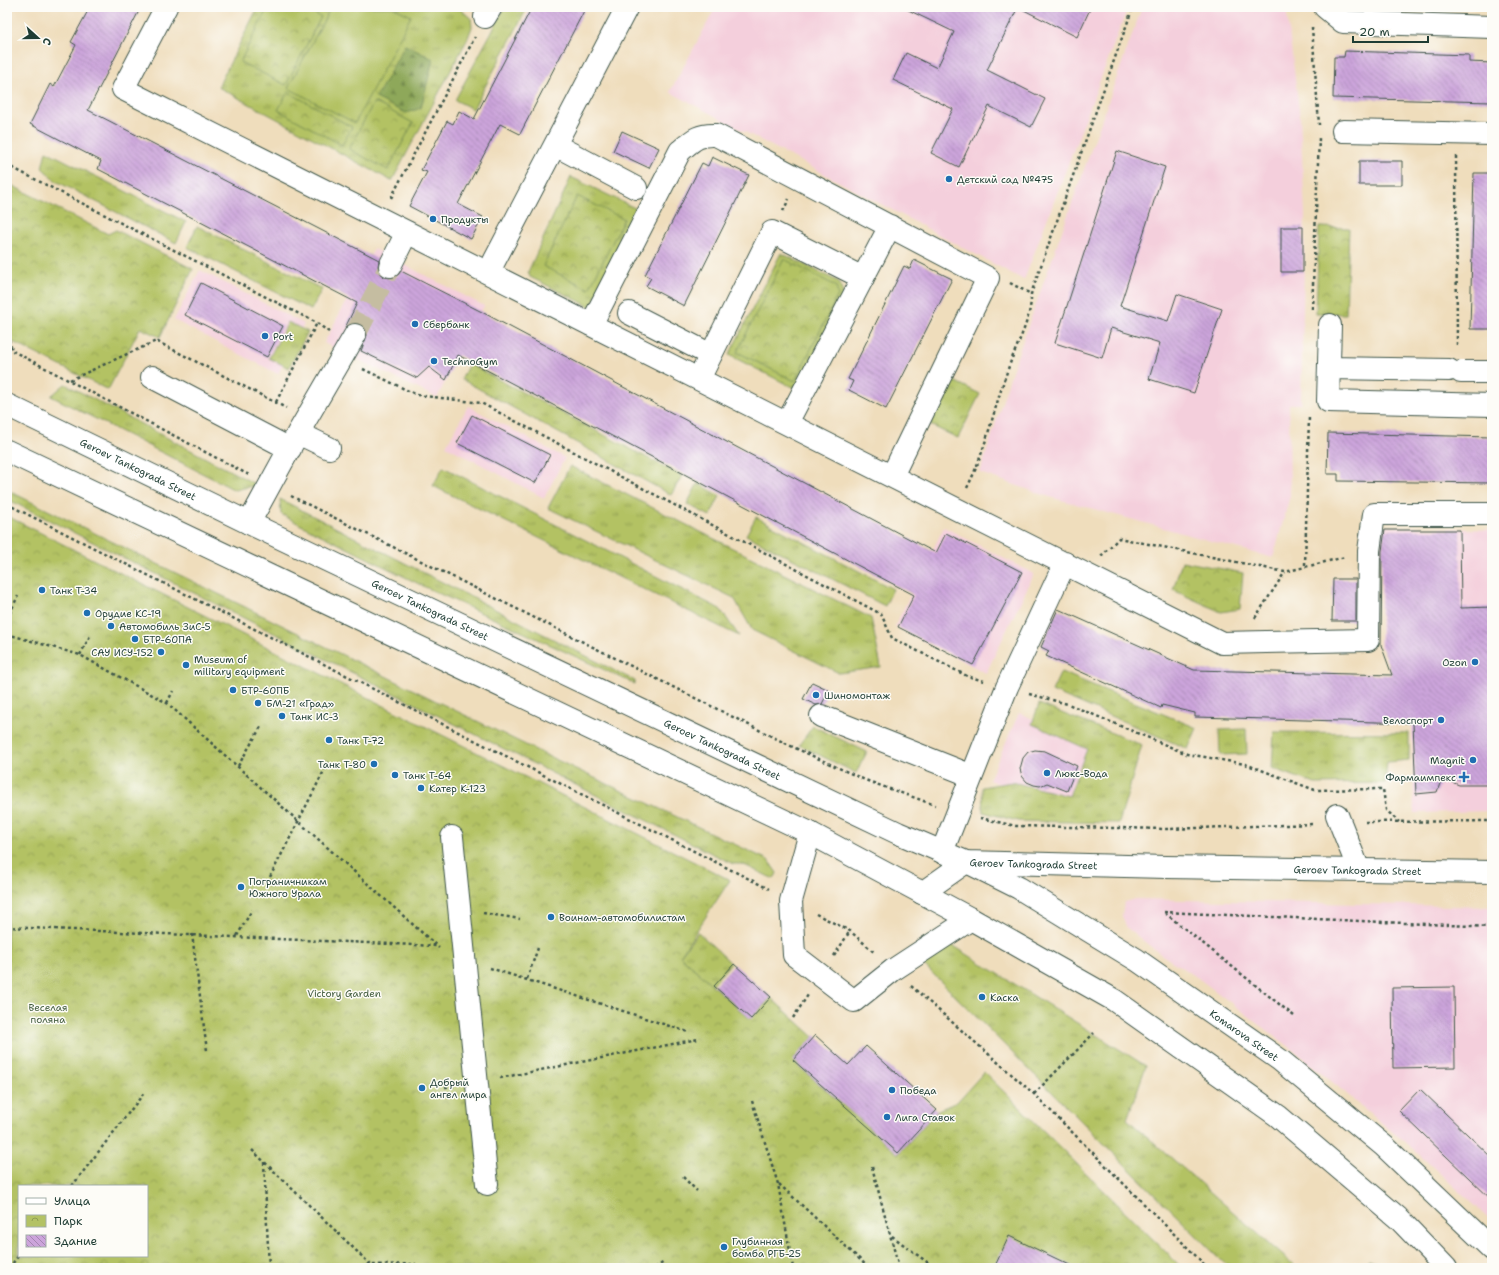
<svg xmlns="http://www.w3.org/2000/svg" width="1499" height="1275" font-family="'Shantell Sans',sans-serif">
<defs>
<pattern id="grass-tufts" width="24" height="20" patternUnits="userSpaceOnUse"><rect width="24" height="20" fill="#b3c264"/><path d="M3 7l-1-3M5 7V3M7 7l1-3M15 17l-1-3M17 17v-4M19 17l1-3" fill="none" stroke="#919f53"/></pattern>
<pattern id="forest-firs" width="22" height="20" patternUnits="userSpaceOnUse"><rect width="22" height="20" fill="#8ea85a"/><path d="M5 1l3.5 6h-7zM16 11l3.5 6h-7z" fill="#738a4b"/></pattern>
<pattern id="park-crowns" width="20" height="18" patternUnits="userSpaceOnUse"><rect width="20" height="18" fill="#b3c264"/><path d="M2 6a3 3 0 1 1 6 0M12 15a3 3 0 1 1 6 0" fill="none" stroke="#919f53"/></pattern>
<pattern id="building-back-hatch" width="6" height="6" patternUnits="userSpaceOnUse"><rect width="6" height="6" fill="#cca4db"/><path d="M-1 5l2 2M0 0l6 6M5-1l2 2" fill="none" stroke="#a587b2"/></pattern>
</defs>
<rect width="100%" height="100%" fill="#fdfcf7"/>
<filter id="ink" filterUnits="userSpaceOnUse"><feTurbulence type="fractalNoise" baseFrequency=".025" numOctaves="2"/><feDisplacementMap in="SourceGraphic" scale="8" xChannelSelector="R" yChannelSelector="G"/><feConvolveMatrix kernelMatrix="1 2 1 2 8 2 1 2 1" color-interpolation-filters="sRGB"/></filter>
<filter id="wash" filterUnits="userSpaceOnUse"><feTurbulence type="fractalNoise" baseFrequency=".012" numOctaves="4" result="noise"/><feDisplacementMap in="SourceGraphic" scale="16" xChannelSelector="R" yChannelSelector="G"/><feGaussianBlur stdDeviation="0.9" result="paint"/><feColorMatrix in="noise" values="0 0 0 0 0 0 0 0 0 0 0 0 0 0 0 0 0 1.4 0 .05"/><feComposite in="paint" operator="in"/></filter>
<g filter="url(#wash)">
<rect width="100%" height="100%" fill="#efddbc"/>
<path fill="#f4cfdc" d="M 716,7 L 1128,7 L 1024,280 L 670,92 Z
M 1142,7 L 1286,7 L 1300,117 L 1305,215 L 1301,404 L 1289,404 L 1290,496 L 1273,558 L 1050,497 L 980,473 L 1012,371 Z
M 374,249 L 484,306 L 437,398 L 324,343 Z
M 200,270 L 304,324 L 278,374 L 174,320 Z
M 468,406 L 565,458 L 544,498 L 446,446 Z
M 1381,526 L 1492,530 L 1492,811 L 1414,813 L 1410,649 L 1380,648 Z
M 944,527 L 1034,574 L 986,673 L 895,626 Z
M 1019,713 L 1101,748 L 1074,811 L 989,780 Z
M 1136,899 L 1492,907 L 1492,1221 L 1413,1149 L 1295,1051 L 1198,978 L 1159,953 L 1127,928 L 1122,916 L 1124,902 Z"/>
<path fill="url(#grass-tufts)" stroke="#69804c" d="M 258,7 L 314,7 L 325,13 L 328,7 L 457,7 L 471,18 L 472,27 L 467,40 L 392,181 L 218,87 Z
M 505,7 L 528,7 L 473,109 L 455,100 Z
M 46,151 L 186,222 L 176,243 L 56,181 L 42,168 Z
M 571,177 L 639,210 L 591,307 L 530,277 L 528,272 Z
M 197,226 L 322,289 L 311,310 L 187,247 Z
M 781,253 L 839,282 L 844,297 L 796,389 L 729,355 Z
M 288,322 L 308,332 L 289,368 L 269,358 Z
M 469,364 L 682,476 L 671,495 L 461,379 Z
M 65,384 L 257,485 L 235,490 L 51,396 Z
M 570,466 L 871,618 L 881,667 L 839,673 L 752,630 L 734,598 L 548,508 Z
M 443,467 L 720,609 L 739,636 L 433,486 Z
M 698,483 L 720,496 L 710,516 L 687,504 Z
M 7,490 L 544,754 L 768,860 L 777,873 L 774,879 L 742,864 L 733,864 L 7,499 Z
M 280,499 L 635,681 L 635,684 L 425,587 L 301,525 L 281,514 Z
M 756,517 L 893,589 L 885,606 L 746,535 Z
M 1061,672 L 1197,728 L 1188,749 L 1052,691 Z
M 1039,704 L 1142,745 L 1119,823 L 1018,821 L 983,812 L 982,787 L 1012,782 L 1069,796 L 1087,749 L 1032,724 Z
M 813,726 L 867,752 L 856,773 L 799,745 Z
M 1246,729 L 1247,754 L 1220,755 L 1219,730 Z
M 1274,732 L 1409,733 L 1409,760 L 1387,762 L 1385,783 L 1315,784 L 1272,768 Z
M 698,932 L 731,963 L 712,985 L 680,956 Z
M 949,943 L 1146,1066 L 1127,1119 L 1297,1268 L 1229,1268 L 919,960 Z
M 1369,1260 L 1380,1264 L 1384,1268 L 1354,1268 Z"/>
<path fill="url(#forest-firs)" stroke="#567247" d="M 405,45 L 433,59 L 421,108 L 406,113 L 376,98 Z"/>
<path fill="url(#park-crowns)" stroke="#69804c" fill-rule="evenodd" d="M 268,7 L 302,7 L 321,17 L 286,85 L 240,62 Z
M 288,92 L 352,127 L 342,145 L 278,110 Z
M 374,102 L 413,123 L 388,170 L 349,149 Z
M 7,183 L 108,234 L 116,230 L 193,269 L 160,337 L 140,328 L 108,390 L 7,339 Z
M 577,196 L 624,219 L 589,289 L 543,266 Z
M 1319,227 L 1349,228 L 1346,314 L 1316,313 Z
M 784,259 L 836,286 L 838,295 L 795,381 L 737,352 Z
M 952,380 L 980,394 L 958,438 L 930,425 Z
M 7,516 L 730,880 L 680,956 L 750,1019 L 771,998 L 814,1037 L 793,1061 L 898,1154 L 938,1110 L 957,1102 L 984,1072 L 1182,1268 L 7,1268 ZM 19,1186 L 147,1186 L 147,1256 L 19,1256 Z
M 1182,561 L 1243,573 L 1240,609 L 1221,612 L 1173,590 Z"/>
<path fill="#b3c264" stroke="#69804c" d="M 331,7 L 393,7 L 411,16 L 355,123 L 288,88 Z"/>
<g id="blocks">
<path fill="url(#building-back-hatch)" d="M 90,7 L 141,7 L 88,110 L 379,260 L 378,267 L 379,273 L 384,277 L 391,278 L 397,276 L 401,271 L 480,311 L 936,553 L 946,533 L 1022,572 L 973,665 L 898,627 L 914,595 L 458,355 L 446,380 L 429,367 L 417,378 L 361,351 L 367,335 L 366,328 L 361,324 L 355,323 L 349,324 L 345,328 L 357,303 L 98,169 L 101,161 L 30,124 L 50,84 L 54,87 L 76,45 L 71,42 Z
M 532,7 L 586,7 L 520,134 L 500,124 L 458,204 L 483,217 L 471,239 L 409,206 L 427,172 L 421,170 L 447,121 L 453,124 L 459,111 L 474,119 Z
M 902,7 L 1091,7 L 1077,37 L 1018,7 L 987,70 L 1045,99 L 1031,127 L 989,106 L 959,167 L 931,153 L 953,109 L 893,80 L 906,53 L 937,68 L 954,32 Z
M 1345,51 L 1469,55 L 1469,62 L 1492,63 L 1492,102 L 1333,98 L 1334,57 L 1344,57 Z
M 622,131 L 659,148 L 649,168 L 613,151 Z
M 1117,151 L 1165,167 L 1120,306 L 1168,321 L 1177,294 L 1222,309 L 1194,393 L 1149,379 L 1160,343 L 1111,328 L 1102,358 L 1055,343 Z
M 712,157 L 749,175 L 684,306 L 646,286 L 651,278 L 645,275 L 702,163 L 708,166 Z
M 1359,161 L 1402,161 L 1402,185 L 1359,185 Z
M 1474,173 L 1492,173 L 1492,329 L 1470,329 Z
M 1281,227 L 1303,227 L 1303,272 L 1281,272 Z
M 914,260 L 952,279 L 886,409 L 849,390 L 853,381 L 848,379 L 904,266 L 910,269 Z
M 201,283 L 283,326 L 267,357 L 185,315 Z
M 472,415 L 550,455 L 535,483 L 457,443 Z
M 1328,433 L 1492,437 L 1492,483 L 1338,481 L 1338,474 L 1327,474 Z
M 1385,530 L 1460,530 L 1461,608 L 1492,607 L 1492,785 L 1459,785 L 1442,778 L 1437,792 L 1416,794 L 1413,723 L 1195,717 L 1195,713 L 1162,705 L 1161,708 L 1046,656 L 1049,651 L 1041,647 L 1058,609 L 1194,670 L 1392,675 L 1381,645 L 1382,551 Z
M 1333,579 L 1356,579 L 1356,621 L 1332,621 Z
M 812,682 L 829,690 L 822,704 L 816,705 L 803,699 Z
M 1035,750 L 1045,751 L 1077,766 L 1067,791 L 1047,783 L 1040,786 L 1034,785 L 1027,782 L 1022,776 L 1020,769 L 1023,758 L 1028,752 Z
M 734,964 L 771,997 L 751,1019 L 714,986 Z
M 1454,987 L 1455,1067 L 1393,1068 L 1392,988 Z
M 815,1035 L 848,1065 L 866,1046 L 937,1110 L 898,1153 L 793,1060 Z
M 1420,1089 L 1492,1158 L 1492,1200 L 1399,1111 Z
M 1009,1236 L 1076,1268 L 994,1268 Z"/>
</g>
</g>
<g filter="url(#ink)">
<use href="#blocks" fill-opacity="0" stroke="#3e5548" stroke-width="1"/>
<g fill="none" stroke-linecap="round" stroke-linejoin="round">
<path stroke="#c5bda1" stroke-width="22" stroke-dasharray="22 11" stroke-linecap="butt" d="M 355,335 L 390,266"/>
<g stroke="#3e5548" stroke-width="24">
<path id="minor" d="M 166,7 L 123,89 L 1222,643 L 1368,640 L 1369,551 L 1374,514 L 1492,514
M 1325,7 L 1343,22 L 1492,27
M 485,17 L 491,7
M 1343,131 L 1492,134
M 555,145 L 636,188
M 390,266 L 407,232
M 488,273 L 627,7
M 629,313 L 711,355
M 591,325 L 680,151 C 693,140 698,134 716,135 L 988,278 L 892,476
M 1330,325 L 1328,401 L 1492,405
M 1329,368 L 1449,370
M 1461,372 L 1492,372
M 152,377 L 290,449
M 699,379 L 772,232 L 863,278
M 787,423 L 890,226
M 298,433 L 329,448
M 249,523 L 298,433 L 355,335
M 821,716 L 972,776
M 1337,815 L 1359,870
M 810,833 L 791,901 L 794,955 L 854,1001 L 893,970 L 971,919
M 452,837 L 487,1184
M 942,852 L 1007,687 L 1065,563"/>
</g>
<g stroke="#3e5548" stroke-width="24">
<g id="major">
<path id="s1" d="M 7,405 L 249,523 L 898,833 L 966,862 L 1166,867 L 1492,872"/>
<path d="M 7,451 L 810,833 L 971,919 L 1114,1000 L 1278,1116 L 1398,1218 L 1446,1268"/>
<path id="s2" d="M 969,863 L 1019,888 L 1137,960 L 1280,1060 L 1384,1146 L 1492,1249"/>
<path d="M 922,893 L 966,862"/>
</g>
</g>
<path stroke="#3e5548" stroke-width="2.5" stroke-dasharray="3 3" stroke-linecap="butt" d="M 1312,27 L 1319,125
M 1456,156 L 1457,347
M 7,165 L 317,323 L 329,332
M 391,198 L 475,37
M 783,211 L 789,199
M 1010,283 L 1031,294
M 1312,309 L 1319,138
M 7,334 L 12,350
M 7,348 L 249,475
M 363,369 L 417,395 L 481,403 L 881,614 L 892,638 L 967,676 L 984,681
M 70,380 L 156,341 L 286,408
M 276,402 L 317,323
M 967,488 C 986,450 994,408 1008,369 C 1016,345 1032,319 1031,294 L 1133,7
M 291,496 L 795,748 L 865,780 L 935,805
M 7,504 L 769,889
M 1101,556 L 1119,538 L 1285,572 L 1345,557
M 1305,565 L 1309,416
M 1255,618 L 1285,572
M 7,619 L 18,596
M 7,634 L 80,655 L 167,703 L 439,948
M 80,655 L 91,634
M 1029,694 L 1068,704 L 1187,754 L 1245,764 L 1315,790 L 1383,789 L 1386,810 L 1399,822
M 167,703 L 173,691
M 238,766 L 262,725
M 980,818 L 1016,826 L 1168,829 L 1314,824
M 1365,822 L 1492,821
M 270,877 L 329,761
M 1164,912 L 1492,927
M 483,913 L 520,919
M 1165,913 L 1294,1016
M 816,914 L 850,931 L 875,953
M 7,927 L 437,946
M 192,934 L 207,1051
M 237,936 L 252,910
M 834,956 L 850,931
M 490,968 L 688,1032
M 527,979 L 538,948
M 911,986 L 1034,1094 L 1208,1268
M 793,1018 L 808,995
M 500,1078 L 698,1039
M 445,1087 L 454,1086
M 1034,1094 L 1094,1033
M 752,1101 L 778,1184 L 793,1268
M 252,1150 L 371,1265
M 264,1162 L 269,1268
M 872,1167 L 899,1268
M 683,1177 L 697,1191
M 779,1184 L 869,1268
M 72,1186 L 144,1093
M 892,1236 L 935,1268
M 9,1268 L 19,1255
M 349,1268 L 371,1265 L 416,1264
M 655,1268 L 664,1262"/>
<use href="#minor" stroke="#fff" stroke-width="22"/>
<use href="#major" stroke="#fff" stroke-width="22"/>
</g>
</g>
<g fill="#1f6fb2" stroke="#fdfcf7" stroke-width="1.5">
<circle cx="949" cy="179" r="4"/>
<circle cx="433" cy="219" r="4"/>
<circle cx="415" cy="324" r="4"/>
<circle cx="265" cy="336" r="4"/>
<circle cx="434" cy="361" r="4"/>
<circle cx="42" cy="590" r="4"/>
<circle cx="87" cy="613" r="4"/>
<circle cx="111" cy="626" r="4"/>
<circle cx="135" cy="639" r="4"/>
<circle cx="161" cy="652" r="4"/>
<circle cx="1475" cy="662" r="4"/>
<circle cx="186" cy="665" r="4"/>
<circle cx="233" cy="690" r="4"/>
<circle cx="816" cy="695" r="4"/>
<circle cx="258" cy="703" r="4"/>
<circle cx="282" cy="716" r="4"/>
<circle cx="1441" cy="720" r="4"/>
<circle cx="329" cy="740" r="4"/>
<circle cx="1473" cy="760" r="4"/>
<circle cx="374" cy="764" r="4"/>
<circle cx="1047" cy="773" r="4"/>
<circle cx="395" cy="775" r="4"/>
<path d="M1462 771h4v4h4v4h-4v4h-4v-4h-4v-4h4z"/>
<circle cx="421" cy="788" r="4"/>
<circle cx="241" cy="887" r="4"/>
<circle cx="551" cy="917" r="4"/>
<circle cx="982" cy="997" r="4"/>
<circle cx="422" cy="1088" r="4"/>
<circle cx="892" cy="1090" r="4"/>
<circle cx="887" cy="1117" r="4"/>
<circle cx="724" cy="1247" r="4"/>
</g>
<g text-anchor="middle" stroke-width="3" stroke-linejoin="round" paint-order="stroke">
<g font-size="10" fill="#1f3d34" stroke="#fdfcf7" text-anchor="start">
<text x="957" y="183">Детский сад №475</text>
<text x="441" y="223">Продукты</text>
<text x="423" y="328">Сбербанк</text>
<text x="273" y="340">Port</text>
<text x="442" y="365">TechnoGym</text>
<text x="50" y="594">Танк Т-34</text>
<text x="95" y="617">Орудие КС-19</text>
<text x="119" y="630">Автомобиль ЗиС-5</text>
<text x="143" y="643">БТР-60ПА</text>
<text x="153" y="656" text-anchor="end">САУ ИСУ-152</text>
<text x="194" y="663">Museum of<tspan x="194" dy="12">military equipment</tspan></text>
<text x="1467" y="666" text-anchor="end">Ozon</text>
<text x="241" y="694">БТР-60ПБ</text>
<text x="824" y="699">Шиномонтаж</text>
<text x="266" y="707">БМ-21 «Град»</text>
<text x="290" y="720">Танк ИС-3</text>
<text x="1433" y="724" text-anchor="end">Велоспорт</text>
<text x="337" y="744">Танк Т-72</text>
<text x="1465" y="764" text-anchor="end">Magnit</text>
<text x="366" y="768" text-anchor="end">Танк Т-80</text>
<text x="1055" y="777">Люкс-Вода</text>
<text x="403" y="779">Танк Т-64</text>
<text x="1456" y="781" text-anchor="end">Фармаимпекс</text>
<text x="429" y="792">Катер К-123</text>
<text x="249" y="885">Пограничникам<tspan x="249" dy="12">Южного Урала</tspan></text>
<text x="559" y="921">Воинам-автомобилистам</text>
<text x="990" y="1001">Каска</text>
<text x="430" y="1086">Добрый<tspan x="430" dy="12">ангел мира</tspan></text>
<text x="900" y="1094">Победа</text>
<text x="895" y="1121">Лига Ставок</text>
<text x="732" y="1245">Глубинная<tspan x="732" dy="12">бомба РГБ-25</tspan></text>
</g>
<g font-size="10" fill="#1f3d34" stroke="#fdfcf7">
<text dy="4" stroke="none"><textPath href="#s1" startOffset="146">Geroev Tankograda Street</textPath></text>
<text dy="4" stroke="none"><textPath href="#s1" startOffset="470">Geroev Tankograda Street</textPath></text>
<text dy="4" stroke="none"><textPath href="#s1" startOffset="794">Geroev Tankograda Street</textPath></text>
<text dy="4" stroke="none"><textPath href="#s1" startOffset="1130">Geroev Tankograda Street</textPath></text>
<text dy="4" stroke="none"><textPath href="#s1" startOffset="1454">Geroev Tankograda Street</textPath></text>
<text dy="4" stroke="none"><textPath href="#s2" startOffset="325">Komarova Street</textPath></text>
</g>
<g font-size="10" fill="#445e40" stroke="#fdfcf7">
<text x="344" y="997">Victory Garden</text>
<text x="48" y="1011">Веселая<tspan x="48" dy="12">поляна</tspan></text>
</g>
</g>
<rect width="1499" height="1275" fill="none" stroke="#fdfcf7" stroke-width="24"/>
<rect x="18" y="1185" width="130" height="72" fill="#fdfcf7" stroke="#a4b0a9"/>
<rect x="26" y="1198" width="20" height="6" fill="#ffffff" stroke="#a4b0a9"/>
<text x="54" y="1205" font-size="12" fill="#1f3d34">Улица</text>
<rect x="26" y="1215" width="20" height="12" fill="url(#park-crowns)" stroke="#a4b0a9"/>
<text x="54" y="1225" font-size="12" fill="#1f3d34">Парк</text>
<rect x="26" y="1235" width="20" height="12" fill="url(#building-back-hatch)" stroke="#a4b0a9"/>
<text x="54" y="1245" font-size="12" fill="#1f3d34">Здание</text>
<g transform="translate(38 38) rotate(111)" stroke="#fdfcf7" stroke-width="3" paint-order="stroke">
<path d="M0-3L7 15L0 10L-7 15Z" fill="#1f3d34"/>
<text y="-6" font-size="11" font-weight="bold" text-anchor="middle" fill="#1f3d34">С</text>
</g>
<path d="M1353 36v6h75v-6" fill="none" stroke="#1f3d34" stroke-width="2"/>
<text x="1359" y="36" font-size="12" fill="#1f3d34" stroke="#fdfcf7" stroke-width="3" paint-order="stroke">20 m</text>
</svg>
